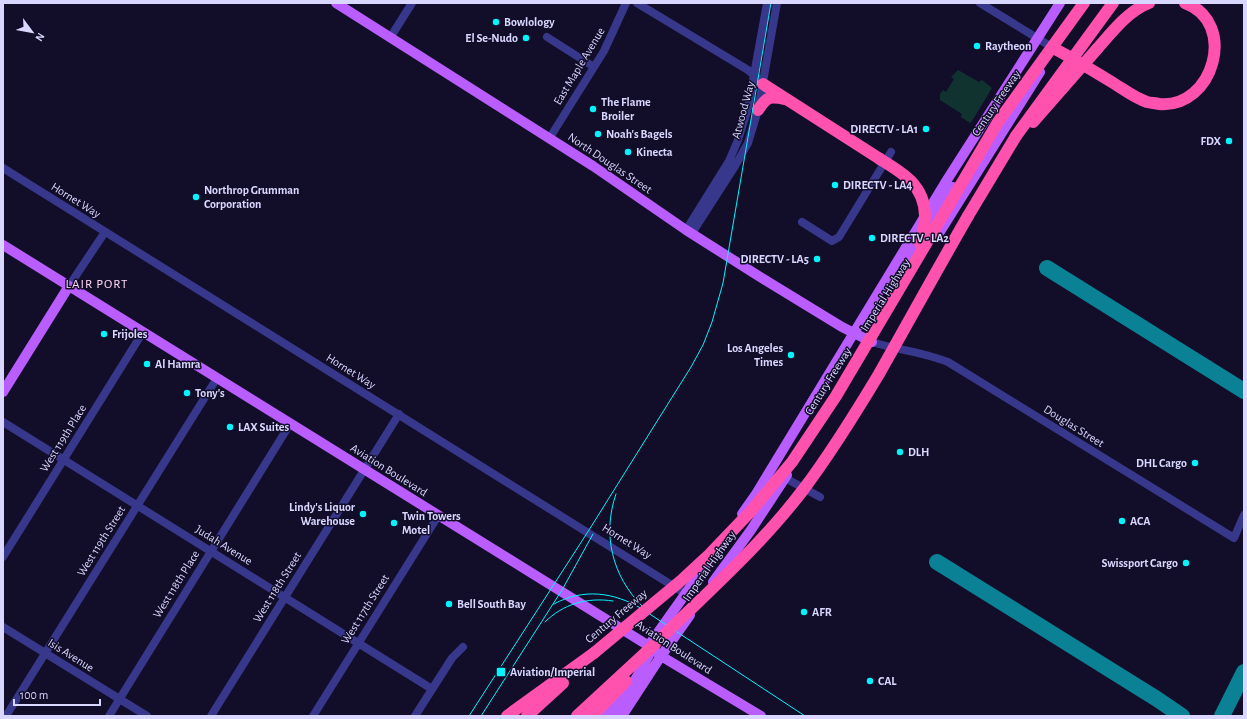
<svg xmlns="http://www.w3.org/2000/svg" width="1247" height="719" font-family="'Alegreya Sans',sans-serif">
<rect width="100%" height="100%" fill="#120e29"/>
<path fill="#113330" d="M 958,70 L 979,82 L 982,80 L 992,88 L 972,121 L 970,123 L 961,117 L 962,114 L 940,100 L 940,94 L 943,90 L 946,92 L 954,79 L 951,77 Z"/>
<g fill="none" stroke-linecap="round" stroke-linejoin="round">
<path stroke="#0a8194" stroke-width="16" d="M 1047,268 L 1244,391
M 937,562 L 1157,699 L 1182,716
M 1222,716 L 1244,672"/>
<path stroke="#37388b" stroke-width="8" d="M 637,3 L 748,70 L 757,78
M 980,3 L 1055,49
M 547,37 L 594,67
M 390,38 L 412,3
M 549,139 L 604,51 L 626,3
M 3,168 L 686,594
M 802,222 L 832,241 L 839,237 L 891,152
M 686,230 L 729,161 L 738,140 L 748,108 L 767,3
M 692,233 L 735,166 L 748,143 L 758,110 L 777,3
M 69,286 L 105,232
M 872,342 C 897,350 924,352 948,362 L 1234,538 L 1244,515
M 3,422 L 432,689
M 785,478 L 820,497
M 3,557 L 143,332
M 3,627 L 147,716
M 6,716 L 217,378
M 109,716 L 290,424
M 211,716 L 399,414
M 313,716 L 438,516
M 415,716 L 452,658 L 463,647"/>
<path stroke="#ba5dff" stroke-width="10" d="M 336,3 L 593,166 L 686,230 L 757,275 L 842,327 L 872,342
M 936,238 L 1040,72
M 3,245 L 649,646 L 661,656 L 761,716
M 910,270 L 909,264 L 912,252 L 953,187
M 3,392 L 69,286
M 742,514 L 756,494 L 945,183 L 1060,3
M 713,582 L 751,530 L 787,475
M 647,648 L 713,555
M 605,716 L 619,692
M 615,716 L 649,655 L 649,648
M 622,716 L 661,656 L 690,615"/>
<path stroke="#ff51ae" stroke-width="12" d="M 1055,49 C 1074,59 1092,70 1110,81 C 1122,88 1134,98 1147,102 C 1151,103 1156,103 1159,104 C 1214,109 1238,22 1185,3
M 1097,49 C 1112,32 1128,11 1149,3
M 763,84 L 880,159
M 758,110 C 767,96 770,96 785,99
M 968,216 L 1016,136
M 507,716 L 594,653
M 527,716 L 563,683"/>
<path stroke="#02f4ff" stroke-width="1" d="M 616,494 C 602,534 612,576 642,606
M 554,604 C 583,588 614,592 642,609 L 805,716
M 545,622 C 563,604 587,597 613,601
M 469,716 L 589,530 L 691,367 L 703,345 L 712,322 L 723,283 L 771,3
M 481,716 L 562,590 L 593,534"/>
<path stroke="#ff51ae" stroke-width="12" d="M 1033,122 L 1097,49
M 1016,136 L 1113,3
M 880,159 C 903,173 924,185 925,215 C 925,225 924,233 920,243
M 663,636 C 711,589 762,544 803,490 C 831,453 855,414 879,374 C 909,321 938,268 968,216
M 594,653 L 683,579 L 709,555 L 751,511 L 792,462 L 836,396 L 998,122 L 1084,3
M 577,716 L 655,644
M 592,716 L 626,681"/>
</g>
<g fill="#02f4ff" stroke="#120e29" stroke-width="1.5">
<circle cx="496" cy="22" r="4"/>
<circle cx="526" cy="38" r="4"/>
<circle cx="977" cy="46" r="4"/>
<circle cx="593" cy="109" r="4"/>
<circle cx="926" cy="129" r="4"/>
<circle cx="598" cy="134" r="4"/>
<circle cx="1229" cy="141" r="4"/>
<circle cx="628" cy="152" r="4"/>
<circle cx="835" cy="185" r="4"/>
<circle cx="196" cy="197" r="4"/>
<circle cx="872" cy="238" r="4"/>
<circle cx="817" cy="259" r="4"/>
<circle cx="104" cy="334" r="4"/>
<circle cx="791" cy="355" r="4"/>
<circle cx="147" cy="364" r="4"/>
<circle cx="187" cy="393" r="4"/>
<circle cx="230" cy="427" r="4"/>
<circle cx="900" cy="452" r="4"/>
<circle cx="1195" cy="463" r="4"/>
<circle cx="363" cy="514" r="4"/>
<circle cx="1122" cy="521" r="4"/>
<circle cx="394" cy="523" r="4"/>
<circle cx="1186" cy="563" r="4"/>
<circle cx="449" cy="604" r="4"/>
<circle cx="804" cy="612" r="4"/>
<rect x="496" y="667" width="10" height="10" rx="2"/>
<circle cx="870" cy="681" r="4"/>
</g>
<g text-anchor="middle" stroke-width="3" stroke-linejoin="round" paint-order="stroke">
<g font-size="12" font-weight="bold" fill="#d9d6ff" stroke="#120e29" text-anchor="start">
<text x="504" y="26">Bowlology</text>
<text x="518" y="42" text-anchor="end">El Se-Nudo</text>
<text x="985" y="50">Raytheon</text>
<text x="601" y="106">The Flame<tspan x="601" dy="14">Broiler</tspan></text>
<text x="918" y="133" text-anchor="end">DIRECTV - LA1</text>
<text x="606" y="138">Noah's Bagels</text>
<text x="1221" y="145" text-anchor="end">FDX</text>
<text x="636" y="156">Kinecta</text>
<text x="843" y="189">DIRECTV - LA4</text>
<text x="204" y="194">Northrop Grumman<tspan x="204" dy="14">Corporation</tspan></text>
<text x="880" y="242">DIRECTV - LA2</text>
<text x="809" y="263" text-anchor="end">DIRECTV - LA5</text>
<text x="112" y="338">Frijoles</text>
<text x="783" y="352" text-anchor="end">Los Angeles<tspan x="783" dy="14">Times</tspan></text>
<text x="155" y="368">Al Hamra</text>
<text x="195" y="397">Tony's</text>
<text x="238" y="431">LAX Suites</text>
<text x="908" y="456">DLH</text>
<text x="1187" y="467" text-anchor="end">DHL Cargo</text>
<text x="355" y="511" text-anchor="end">Lindy's Liquor<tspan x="355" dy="14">Warehouse</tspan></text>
<text x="402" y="520">Twin Towers<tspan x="402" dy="14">Motel</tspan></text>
<text x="1130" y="525">ACA</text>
<text x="1178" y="567" text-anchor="end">Swissport Cargo</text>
<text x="457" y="608">Bell South Bay</text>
<text x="812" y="616">AFR</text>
<text x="510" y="676">Aviation/Imperial</text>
<text x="878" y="685">CAL</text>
</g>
<g font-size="12" fill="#d9d6ff" stroke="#120e29">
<text transform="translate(579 66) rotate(-59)" y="4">East Maple Avenue</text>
<text transform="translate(996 103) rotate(-56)" y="4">Century Freeway</text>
<text transform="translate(743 110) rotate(-75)" y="4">Atwood Way</text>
<text transform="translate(610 163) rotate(34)" y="4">North Douglas Street</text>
<text transform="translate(76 200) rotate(32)" y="4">Hornet Way</text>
<text transform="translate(885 295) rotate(-58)" y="4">Imperial Highway</text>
<text transform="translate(351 371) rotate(32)" y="4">Hornet Way</text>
<text transform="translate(828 381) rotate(-58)" y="4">Century Freeway</text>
<text transform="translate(1074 426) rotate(32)" y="4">Douglas Street</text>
<text transform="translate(63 438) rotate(-58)" y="4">West 119th Place</text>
<text transform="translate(389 470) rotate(32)" y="4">Aviation Boulevard</text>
<text transform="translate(101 541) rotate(-58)" y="4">West 119th Street</text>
<text transform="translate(627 541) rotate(32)" y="4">Hornet Way</text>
<text transform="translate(224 545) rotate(32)" y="4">Judah Avenue</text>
<text transform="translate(709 566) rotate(-55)" y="4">Imperial Highway</text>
<text transform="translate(176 584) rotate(-58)" y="4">West 118th Place</text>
<text transform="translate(277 587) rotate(-58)" y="4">West 118th Street</text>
<text transform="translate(365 609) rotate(-58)" y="4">West 117th Street</text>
<text transform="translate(616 616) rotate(-40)" y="4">Century Freeway</text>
<text transform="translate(674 647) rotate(33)" y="4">Aviation Boulevard</text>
<text transform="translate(71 655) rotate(32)" y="4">Isis Avenue</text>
</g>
<g font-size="13" letter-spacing="1" fill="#ffd8f3" stroke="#120e29">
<text x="97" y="288">LAIR PORT</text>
</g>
</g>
<rect width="1247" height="719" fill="none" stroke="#d9d6ff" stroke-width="8"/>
<g transform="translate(32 32) rotate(122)" stroke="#120e29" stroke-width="3" paint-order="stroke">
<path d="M0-3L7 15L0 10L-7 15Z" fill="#d9d6ff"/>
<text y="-6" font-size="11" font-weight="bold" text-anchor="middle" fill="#d9d6ff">N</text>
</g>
<path d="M14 699v6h86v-6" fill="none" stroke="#d9d6ff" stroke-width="2"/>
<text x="20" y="699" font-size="12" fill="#d9d6ff" stroke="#120e29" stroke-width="3" paint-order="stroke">100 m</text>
</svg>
